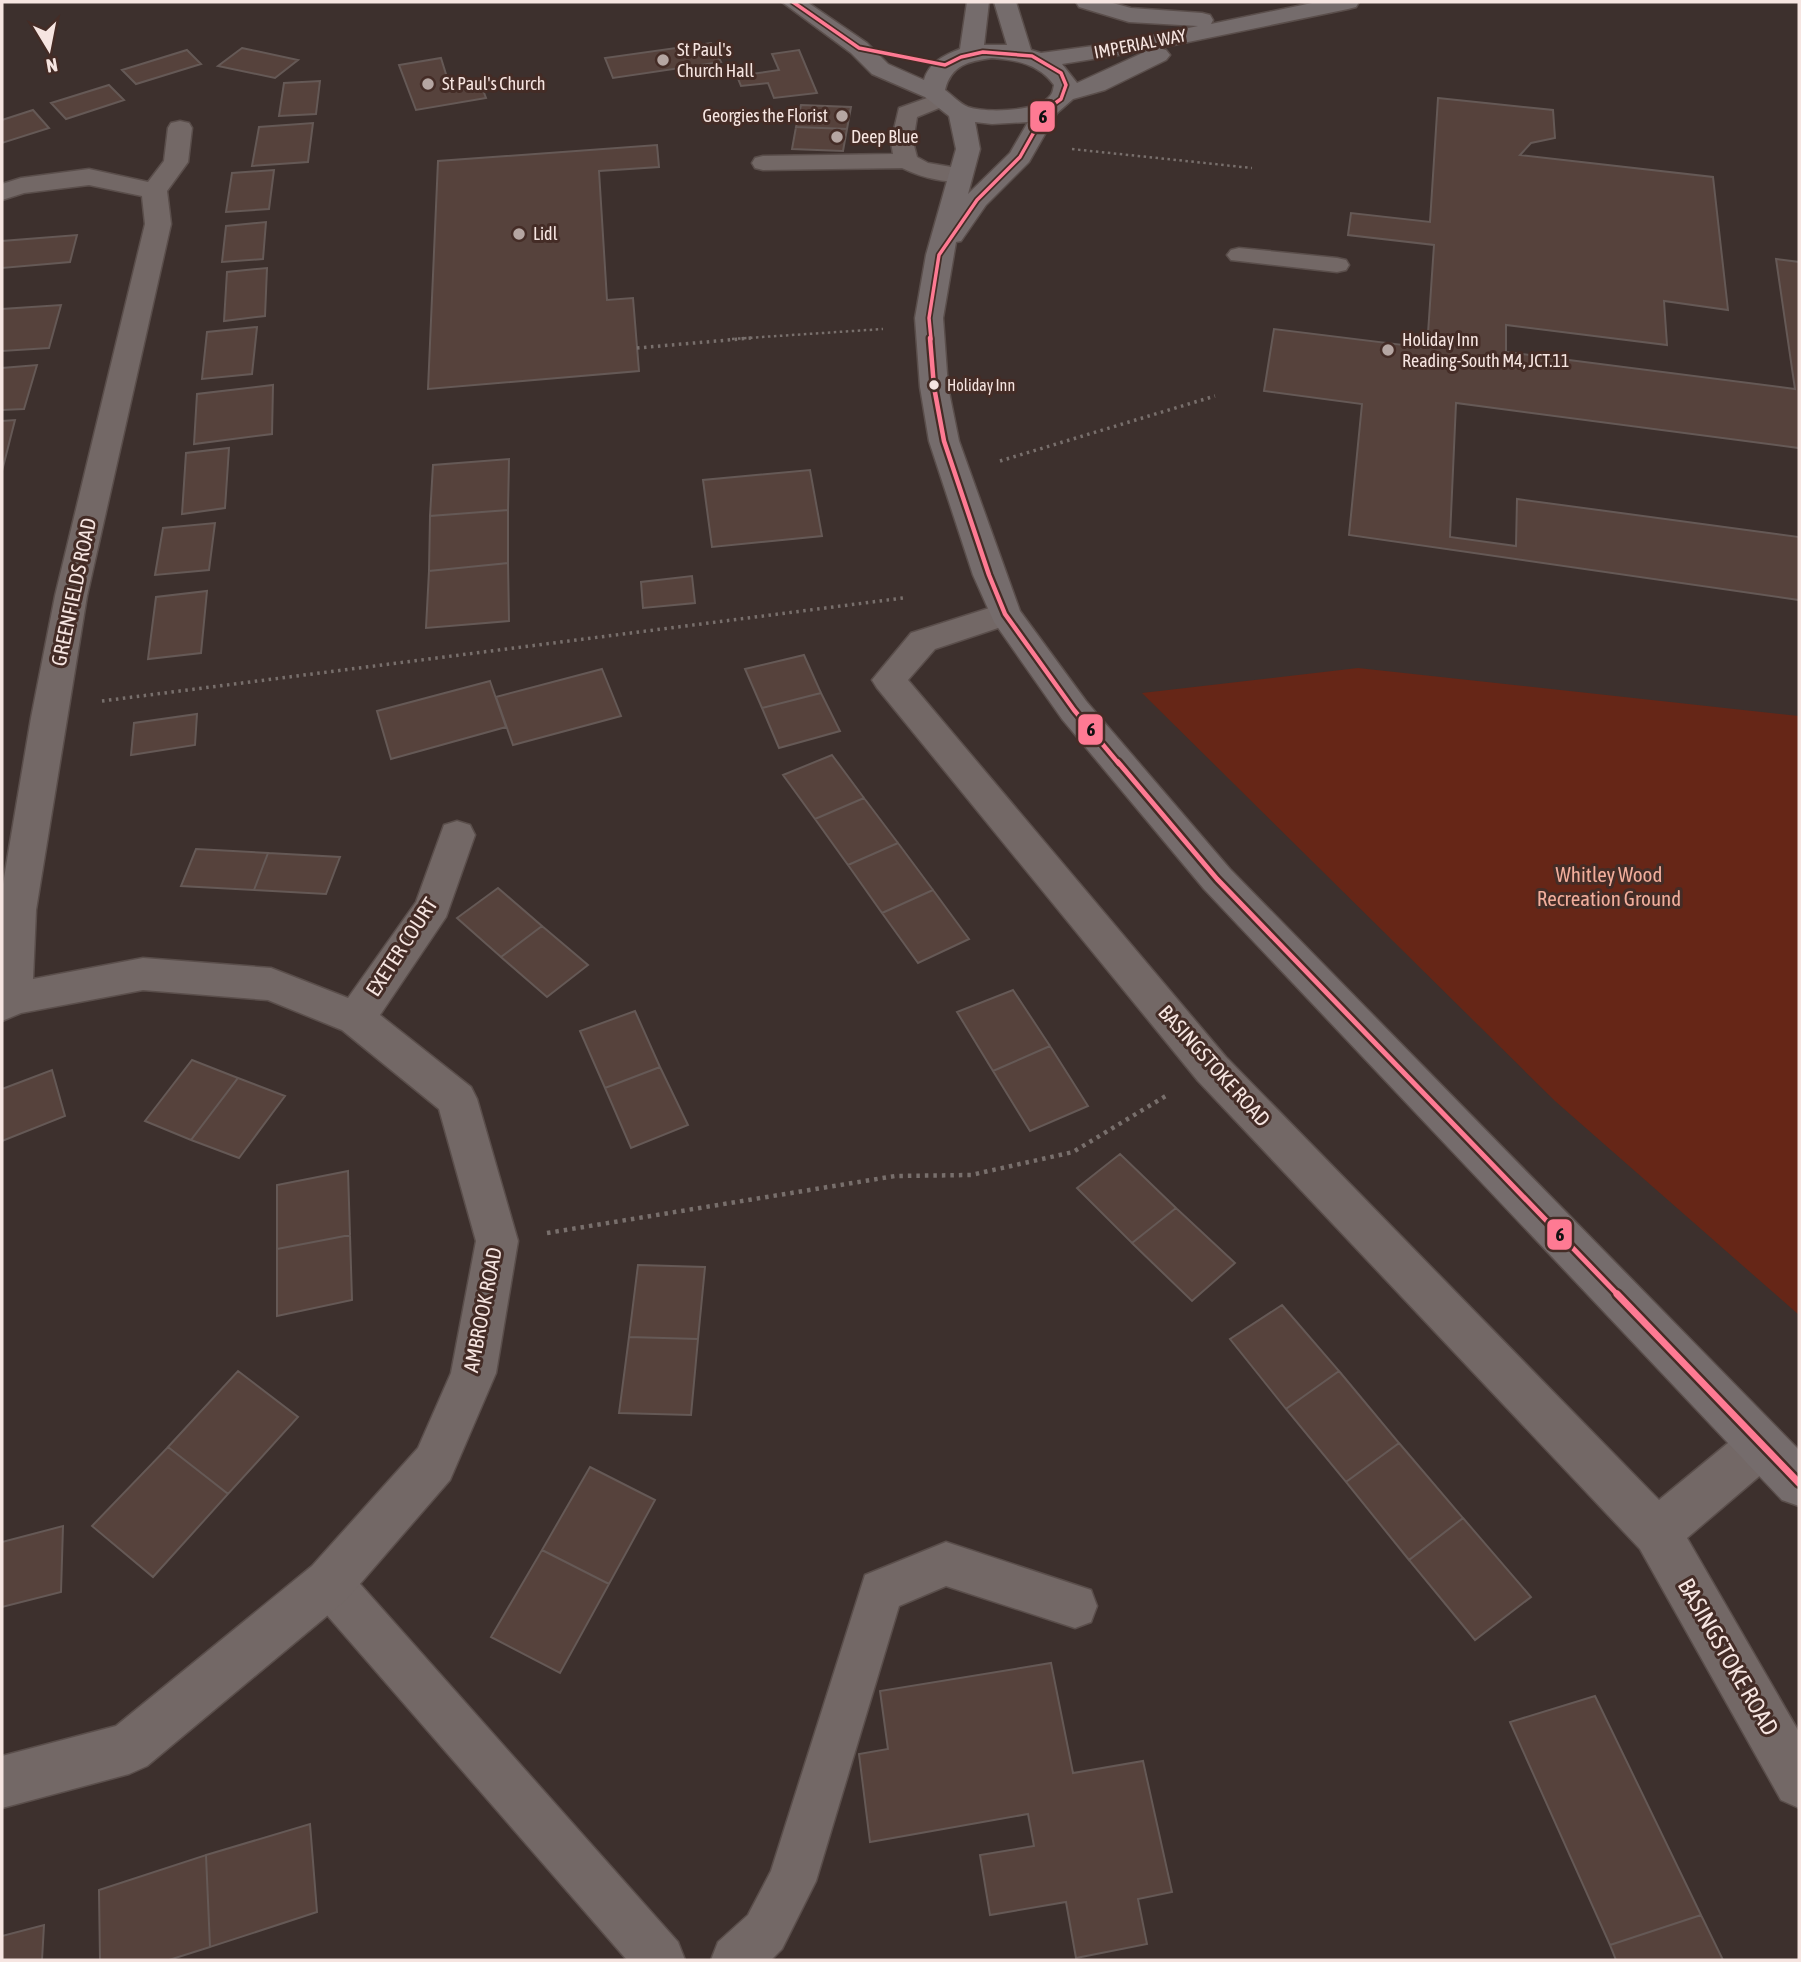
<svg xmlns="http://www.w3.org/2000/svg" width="1801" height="1962" font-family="'Asap Condensed',sans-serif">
<rect width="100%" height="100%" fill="#3d302d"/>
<path fill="#662617" d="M 1358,668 L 1799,716 L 1799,1315 L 1555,1101 L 1142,693 Z"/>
<path fill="#56423c" stroke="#655956" stroke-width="2" d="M 711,43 L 721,62 L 613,78 L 605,58 Z
M 242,48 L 298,60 L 275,78 L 218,66 Z
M 187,50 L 201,64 L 136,84 L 122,70 Z
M 799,50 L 817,93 L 774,98 L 768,83 L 741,86 L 737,76 L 779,70 L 772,54 Z
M 441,58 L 450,87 L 480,82 L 486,98 L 416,110 L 399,65 Z
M 320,81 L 316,114 L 279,116 L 284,83 Z
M 109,85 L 124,100 L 66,119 L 51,103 Z
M 1438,98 L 1553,110 L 1555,138 L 1531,143 L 1520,155 L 1713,177 L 1728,310 L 1664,301 L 1667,345 L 1506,325 L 1506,352 L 1795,389 L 1776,259 L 1799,262 L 1799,448 L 1456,403 L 1450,537 L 1516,546 L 1517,499 L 1799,537 L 1799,600 L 1349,535 L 1362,404 L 1264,391 L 1274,329 L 1427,348 L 1434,245 L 1348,235 L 1351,213 L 1430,222 Z
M 801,105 L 851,107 L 847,129 L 796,127 Z
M 33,110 L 49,128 L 2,143 L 2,120 Z
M 313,123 L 308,162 L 252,166 L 259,127 Z
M 796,127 L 847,129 L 843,151 L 792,149 Z
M 657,145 L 659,167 L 599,171 L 607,300 L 633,298 L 639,371 L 428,389 L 438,161 Z
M 274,170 L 269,209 L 226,212 L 232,173 Z
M 266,222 L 263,259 L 222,262 L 226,226 Z
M 77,235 L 70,262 L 2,268 L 2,241 Z
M 267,268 L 265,316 L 224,321 L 227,272 Z
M 61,305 L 49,348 L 2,351 L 2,309 Z
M 257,327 L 252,374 L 202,379 L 207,332 Z
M 37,365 L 24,409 L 2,410 L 2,368 Z
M 273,385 L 272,434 L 194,444 L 197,394 Z
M 15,420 L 2,471 L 2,421 Z
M 229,448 L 225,508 L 182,514 L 186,453 Z
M 509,459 L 508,510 L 430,516 L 433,465 Z
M 810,470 L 822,536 L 712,547 L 703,480 Z
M 508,510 L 508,563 L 429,571 L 430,516 Z
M 215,523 L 209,570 L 155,575 L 163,528 Z
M 508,563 L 509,621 L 426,628 L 429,571 Z
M 692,576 L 695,603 L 643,608 L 641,582 Z
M 207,591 L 201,653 L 148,659 L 156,597 Z
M 804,655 L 821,693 L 762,708 L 745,669 Z
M 602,669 L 621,716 L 513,745 L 496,697 Z
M 490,681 L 506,727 L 391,759 L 377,711 Z
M 821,693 L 840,731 L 779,748 L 762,708 Z
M 197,714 L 195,745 L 131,755 L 134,723 Z
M 832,755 L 864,798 L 815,819 L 783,775 Z
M 864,798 L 898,843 L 848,865 L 815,819 Z
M 898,843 L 933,890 L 882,913 L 848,865 Z
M 196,849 L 268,853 L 254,890 L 181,886 Z
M 268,853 L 340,857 L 326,894 L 254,890 Z
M 498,888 L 542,926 L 501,957 L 457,918 Z
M 933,890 L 969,939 L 918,963 L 882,913 Z
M 542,926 L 588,965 L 547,997 L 501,957 Z
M 1013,990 L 1050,1046 L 993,1071 L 957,1012 Z
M 635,1011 L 660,1067 L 605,1088 L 580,1031 Z
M 1050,1046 L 1088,1106 L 1030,1131 L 993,1071 Z
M 192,1060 L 238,1078 L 191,1140 L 145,1121 Z
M 660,1067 L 688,1125 L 631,1148 L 605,1088 Z
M 52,1070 L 65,1116 L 2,1141 L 2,1089 Z
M 238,1078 L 285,1096 L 239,1158 L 191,1140 Z
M 1120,1154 L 1176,1208 L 1132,1243 L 1077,1188 Z
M 348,1171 L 350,1235 L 277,1249 L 277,1185 Z
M 1176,1208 L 1235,1263 L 1192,1301 L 1132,1243 Z
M 350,1235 L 352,1300 L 277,1316 L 277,1249 Z
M 638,1265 L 705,1267 L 698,1339 L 629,1337 Z
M 1282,1305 L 1339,1371 L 1286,1409 L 1230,1339 Z
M 629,1337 L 698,1339 L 691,1415 L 619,1413 Z
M 238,1371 L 298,1417 L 228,1494 L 168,1447 Z
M 1339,1371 L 1399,1443 L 1346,1482 L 1286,1409 Z
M 1399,1443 L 1463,1518 L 1409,1560 L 1346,1482 Z
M 168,1447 L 228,1494 L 153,1577 L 92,1526 Z
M 590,1467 L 655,1500 L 609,1584 L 542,1550 Z
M 1463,1518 L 1531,1597 L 1475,1640 L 1409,1560 Z
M 63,1526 L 61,1592 L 2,1607 L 2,1542 Z
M 542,1550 L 609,1584 L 560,1673 L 491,1637 Z
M 1051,1663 L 1073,1773 L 1143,1761 L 1172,1892 L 1138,1899 L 1147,1944 L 1076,1958 L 1066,1902 L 990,1915 L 980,1855 L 1034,1846 L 1028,1814 L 870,1842 L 859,1754 L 888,1749 L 880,1691 Z
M 1595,1696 L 1701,1915 L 1610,1945 L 1510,1722 Z
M 310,1824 L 317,1912 L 210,1947 L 206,1855 Z
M 206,1855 L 210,1947 L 169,1960 L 100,1960 L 99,1890 Z
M 1701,1915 L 1723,1960 L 1616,1960 L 1610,1945 Z
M 44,1925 L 42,1960 L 2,1960 L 2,1936 Z"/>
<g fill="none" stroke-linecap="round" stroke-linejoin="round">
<g stroke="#5a4e4b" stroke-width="3">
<path id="lane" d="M 941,93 L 949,94 L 952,99 L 949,104 L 917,117 L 913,142 L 917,157 L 928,163 L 969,170 L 972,175 L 969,180 C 949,185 920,177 902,168 L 763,170 L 755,168 L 752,163 L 755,158 L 763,156 L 893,154 L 891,142 L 899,108 Z
M 1239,248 L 1337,258 L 1346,260 L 1349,265 L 1346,270 L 1337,272 L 1231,260 L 1227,255 L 1231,250 Z
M 946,1542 L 1091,1590 L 1097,1606 L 1091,1622 L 1075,1628 L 946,1586 L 899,1606 L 816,1881 L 782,1949 L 771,1960 L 711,1960 L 718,1942 L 748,1915 L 771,1871 L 865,1575 Z
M 329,1561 L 345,1567 L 678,1942 L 685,1960 L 627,1960 L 313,1599 L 307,1583 L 313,1567 Z"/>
</g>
<g stroke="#5a4e4b" stroke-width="3">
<path id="street" d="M 180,121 L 189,123 L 192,128 L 188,162 L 167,191 L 171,224 L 87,596 L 36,910 L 33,979 L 143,958 L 271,968 L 348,998 L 416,902 L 444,825 L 457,821 L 470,825 L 475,835 L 446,917 L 380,1015 L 471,1087 L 477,1099 L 518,1241 L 496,1373 L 450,1480 L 346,1600 L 147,1766 L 129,1774 L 2,1808 L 2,1756 L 116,1726 L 312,1566 L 418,1448 L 451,1373 L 476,1241 L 439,1109 L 342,1030 L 268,1000 L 143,990 L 21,1013 L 2,1021 L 2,890 L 31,718 L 55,596 L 145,224 L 142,196 L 89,185 L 24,193 L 2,200 L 2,184 L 21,178 L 89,169 L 148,182 L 164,161 L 168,128 L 171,123 Z
M 1005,603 L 1016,606 L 1021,614 L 1016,622 L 935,649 L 908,680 L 1226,1057 L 1659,1500 L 1745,1429 L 1761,1422 L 1777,1429 L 1784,1445 L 1777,1461 L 1687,1538 L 1799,1732 L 1799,1808 L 1781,1800 L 1640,1549 L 1198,1081 L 877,688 L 872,680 L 911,633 Z"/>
</g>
<g stroke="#5a4e4b" stroke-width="3">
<path id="secondary" d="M 782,2 L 807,2 L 867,43 L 888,64 L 924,80 C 929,62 945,55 960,49 L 967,2 L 989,2 L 984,45 L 1007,45 L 994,2 L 1016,2 L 1031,50 L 1041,53 L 1123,42 L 1198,26 L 1129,22 L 1079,7 L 1076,2 L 1109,2 L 1131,8 L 1202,13 L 1210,15 L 1213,20 L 1211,24 L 1317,2 L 1359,2 L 1356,7 L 1348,9 L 1159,48 L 1166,50 L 1170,55 L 1166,60 L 1105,90 L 1073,99 L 1057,113 L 1029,162 L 986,205 L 961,241 L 956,242 L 943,318 L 948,387 L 959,441 L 1020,611 L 1086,701 L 1230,869 L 1799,1450 L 1799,1506 L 1782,1500 L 1204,889 L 1062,719 L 994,622 L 973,575 L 929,441 L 920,387 L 915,318 L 926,255 L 956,149 L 949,116 L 925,97 L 872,74 L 851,53 ZM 1149,50 L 1077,83 L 1062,64 ZM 992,58 C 1017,60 1039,64 1054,85 C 1053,89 1053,93 1050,96 C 1038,112 986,113 968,107 C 960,104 952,95 945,90 C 951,65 969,61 992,58 ZM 975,122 L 992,124 L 1028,122 L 1010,153 L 968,194 L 980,149 Z"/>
</g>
<path stroke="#786f6c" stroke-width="2.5" stroke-dasharray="2.5 3.5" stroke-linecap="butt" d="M 1072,149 L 1252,168
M 732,339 L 883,329"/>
<path stroke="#786f6c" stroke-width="3.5" stroke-dasharray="2.5 4.5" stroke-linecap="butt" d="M 637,348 L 751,338
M 1000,461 L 1215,396
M 102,701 L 903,598"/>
<path stroke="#786f6c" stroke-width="4.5" stroke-dasharray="3.5 5" stroke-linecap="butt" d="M 547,1233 L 895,1176 L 971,1175 L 1073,1152 L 1169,1094"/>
<use href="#lane" fill="#736866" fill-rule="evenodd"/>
<use href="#street" fill="#736866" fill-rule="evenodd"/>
<use href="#secondary" fill="#756c6c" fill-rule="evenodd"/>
<g stroke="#442c26" stroke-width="7">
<path id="bus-1-far3" d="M 793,2 L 859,48 L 945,65 L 961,57 L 983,52 L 1032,56 L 1061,73 L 1066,85 L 1061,99 L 1047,109 L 1020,157 L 977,200 L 939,255 L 929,318 L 931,339"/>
</g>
<g stroke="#442c26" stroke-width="9">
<path id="bus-1-far2" d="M 930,338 L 934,387 L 944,441 L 989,575 L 1005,614 L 1074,710 L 1119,764"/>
</g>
<g stroke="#442c26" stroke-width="10">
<path id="bus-1-far1" d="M 1118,762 L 1217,879 L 1619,1296"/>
</g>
<g stroke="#442c26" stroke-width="12">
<path id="bus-1" d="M 1617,1294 L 1799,1483"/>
</g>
<use href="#bus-1-far3" stroke="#fe7a93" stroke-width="3.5"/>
<use href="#bus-1-far2" stroke="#fe7a93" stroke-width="4.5"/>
<use href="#bus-1-far1" stroke="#fe7a93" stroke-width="5"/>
<use href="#bus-1" stroke="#fe7a93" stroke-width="7"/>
</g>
<g fill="#b5a6a2" stroke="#442c26" stroke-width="2.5">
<circle cx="663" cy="60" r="7"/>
<circle cx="428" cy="84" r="7"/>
<circle cx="842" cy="116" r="7"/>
<circle cx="837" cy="137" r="7"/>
<circle cx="519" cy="234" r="7"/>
<circle cx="1388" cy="350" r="7"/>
</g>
<circle fill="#f6e5e1" stroke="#442c26" stroke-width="2.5" cx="934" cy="385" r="6"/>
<g text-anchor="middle" stroke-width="6" stroke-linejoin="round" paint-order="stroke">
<g font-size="16" fill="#f6e5e1" stroke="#442c26" text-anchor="start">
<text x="947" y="391">Holiday Inn</text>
</g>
<g font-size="18" fill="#f6e5e1" stroke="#442c26">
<text transform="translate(1140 44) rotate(-11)" y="6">IMPERIAL WAY</text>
</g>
<g font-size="18" fill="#f6e5e1" stroke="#442c26" text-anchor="start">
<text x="677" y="56">St Paul's<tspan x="677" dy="21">Church Hall</tspan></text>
<text x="442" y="90">St Paul's Church</text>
<text x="828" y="122" text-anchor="end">Georgies the Florist</text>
<text x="851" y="143">Deep Blue</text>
<text x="533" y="240">Lidl</text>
<text x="1402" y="346">Holiday Inn<tspan x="1402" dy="21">Reading-South M4, JCT.11</tspan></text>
</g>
<g font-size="21" fill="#f6e5e1" stroke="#442c26">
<text transform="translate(74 592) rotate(-78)" y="7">GREENFIELDS ROAD</text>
<text transform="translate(402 947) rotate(-57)" y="7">EXETER COURT</text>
<text transform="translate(1214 1066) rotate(48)" y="7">BASINGSTOKE ROAD</text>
<text transform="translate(483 1310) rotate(-79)" y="7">AMBROOK ROAD</text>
</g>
<g font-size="21" fill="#f2ae9c" stroke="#442c26">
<text x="1609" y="882">Whitley Wood<tspan x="1609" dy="24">Recreation Ground</tspan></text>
</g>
<g font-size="24" fill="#f6e5e1" stroke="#442c26">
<text transform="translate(1728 1657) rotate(60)" y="8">BASINGSTOKE ROAD</text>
</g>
</g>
<g stroke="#442c26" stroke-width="2.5">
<rect x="1029" y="100" width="27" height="33" rx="7" fill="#fe7a93"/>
<rect x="1077" y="713" width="27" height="33" rx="7" fill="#fe7a93"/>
<rect x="1546" y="1218" width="27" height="33" rx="7" fill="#fe7a93"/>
</g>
<g font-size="19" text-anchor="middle" font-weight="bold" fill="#111">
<text x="1043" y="123">6</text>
<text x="1091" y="736">6</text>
<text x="1560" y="1241">6</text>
</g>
<rect width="1801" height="1962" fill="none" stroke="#f6e5e1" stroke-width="7"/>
<g transform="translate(49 49) rotate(170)" stroke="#442c26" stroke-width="5" paint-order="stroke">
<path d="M0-5L12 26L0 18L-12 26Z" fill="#f6e5e1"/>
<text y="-10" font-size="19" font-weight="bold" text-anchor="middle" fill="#f6e5e1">N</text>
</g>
</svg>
